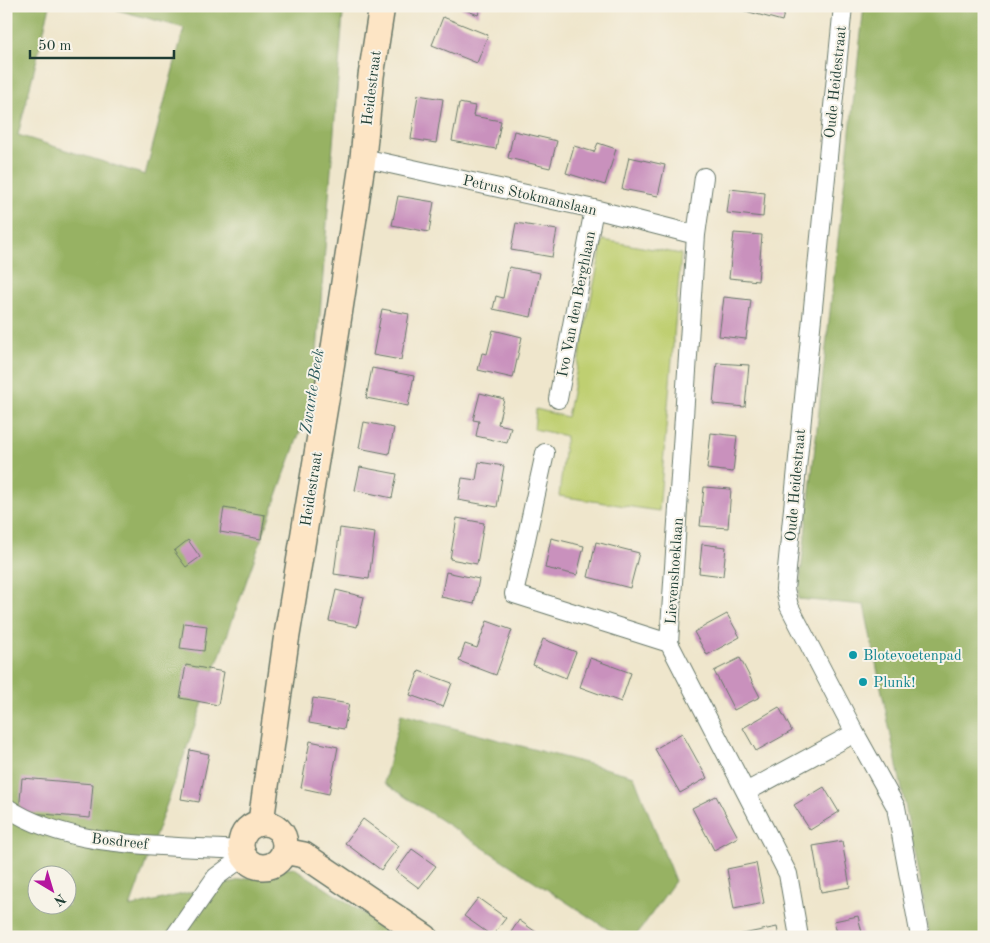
<svg xmlns="http://www.w3.org/2000/svg" width="990" height="943" font-family="'Old Standard TT',serif">
<rect width="100%" height="100%" fill="#f7f3e8"/>
<filter id="ink" filterUnits="userSpaceOnUse"><feTurbulence type="fractalNoise" baseFrequency=".02" numOctaves="2"/><feDisplacementMap in="SourceGraphic" scale="10" xChannelSelector="R" yChannelSelector="G"/><feConvolveMatrix kernelMatrix="1 2 1 2 8 2 1 2 1" color-interpolation-filters="sRGB"/></filter>
<filter id="wash" filterUnits="userSpaceOnUse"><feTurbulence type="fractalNoise" baseFrequency=".0096" numOctaves="4" result="noise"/><feDisplacementMap in="SourceGraphic" scale="20" xChannelSelector="R" yChannelSelector="G"/><feGaussianBlur stdDeviation="1.12" result="paint"/><feColorMatrix in="noise" values="0 0 0 0 0 0 0 0 0 0 0 0 0 0 0 0 0 1.4 0 .05"/><feComposite in="paint" operator="in"/></filter>
<g filter="url(#wash)">
<rect width="100%" height="100%" fill="#efe6cc"/>
<path fill="#bfcf71" stroke="#6f8652" d="M 603,240 L 681,254 L 659,511 L 559,496 L 566,436 L 534,429 L 536,409 L 567,417 Z"/>
<path fill="#97b263" stroke="#5b784c" fill-rule="evenodd" d="M 6,6 L 50,6 L 18,135 L 145,175 L 184,28 L 103,6 L 347,6 L 343,14 L 314,392 L 130,907 L 293,867 L 400,937 L 6,937 ZM 38,876 L 68,876 L 68,906 L 38,906 Z
M 864,6 L 984,6 L 984,937 L 930,937 L 905,804 L 864,605 L 798,599 Z
M 401,714 L 634,776 L 675,881 L 635,937 L 620,937 L 384,783 Z"/>
<g id="blocks">
<path fill="#c991bd" d="M 456,6 L 481,6 L 478,15 Z
M 739,6 L 786,6 L 782,21 L 738,9 Z
M 443,17 L 488,35 L 477,63 L 432,45 Z
M 418,95 L 443,99 L 436,143 L 411,139 Z
M 459,103 L 475,106 L 473,116 L 501,121 L 496,149 L 452,141 Z
M 514,131 L 557,141 L 550,168 L 508,158 Z
M 598,143 L 616,149 L 605,185 L 566,173 L 574,146 L 594,152 Z
M 629,157 L 665,165 L 658,196 L 622,189 Z
M 730,189 L 765,193 L 763,217 L 727,213 Z
M 398,196 L 434,202 L 429,232 L 392,225 Z
M 516,223 L 557,230 L 552,257 L 511,250 Z
M 734,233 L 762,235 L 758,281 L 729,278 Z
M 509,267 L 540,273 L 531,317 L 493,309 L 496,296 L 503,298 Z
M 724,297 L 751,300 L 746,339 L 719,336 Z
M 382,309 L 409,314 L 401,360 L 373,355 Z
M 493,330 L 522,337 L 513,378 L 478,370 L 482,353 L 487,354 Z
M 717,363 L 749,365 L 745,407 L 713,404 Z
M 372,368 L 414,376 L 408,406 L 366,398 Z
M 480,393 L 504,399 L 498,424 L 511,427 L 507,443 L 476,436 L 479,421 L 473,420 Z
M 364,422 L 394,428 L 389,454 L 359,448 Z
M 711,433 L 737,436 L 733,472 L 707,469 Z
M 479,462 L 504,466 L 497,507 L 458,500 L 462,478 L 476,480 Z
M 360,467 L 397,474 L 392,498 L 355,490 Z
M 704,487 L 731,489 L 728,528 L 700,526 Z
M 224,508 L 265,515 L 261,539 L 220,532 Z
M 457,518 L 484,523 L 477,564 L 450,559 Z
M 340,528 L 375,533 L 369,579 L 334,574 Z
M 551,538 L 584,546 L 577,575 L 545,568 Z
M 188,540 L 200,557 L 186,567 L 174,551 Z
M 596,542 L 639,553 L 630,588 L 588,577 Z
M 702,544 L 726,547 L 723,576 L 699,573 Z
M 446,572 L 479,579 L 474,604 L 441,597 Z
M 336,590 L 364,597 L 357,627 L 329,621 Z
M 727,614 L 740,637 L 707,655 L 694,632 Z
M 487,621 L 512,630 L 496,675 L 459,661 L 465,644 L 477,648 Z
M 184,623 L 207,626 L 204,651 L 180,648 Z
M 543,639 L 576,652 L 566,678 L 533,665 Z
M 590,658 L 631,673 L 621,702 L 580,687 Z
M 740,658 L 760,697 L 734,710 L 714,671 Z
M 186,665 L 224,672 L 218,705 L 180,698 Z
M 419,671 L 452,683 L 443,707 L 410,695 Z
M 313,698 L 349,704 L 344,729 L 309,723 Z
M 779,707 L 792,731 L 756,751 L 743,728 Z
M 682,733 L 707,778 L 680,793 L 655,749 Z
M 310,741 L 338,747 L 329,794 L 301,788 Z
M 190,750 L 209,754 L 199,802 L 181,799 Z
M 22,778 L 93,784 L 90,818 L 19,812 Z
M 824,787 L 839,812 L 810,830 L 794,805 Z
M 716,796 L 738,837 L 714,850 L 692,808 Z
M 363,819 L 399,846 L 381,870 L 345,843 Z
M 842,841 L 850,887 L 821,892 L 813,846 Z
M 412,849 L 436,866 L 419,888 L 396,871 Z
M 756,863 L 764,903 L 734,909 L 727,869 Z
M 478,898 L 506,918 L 492,936 L 464,916 Z
M 858,916 L 863,937 L 838,937 L 834,921 Z
M 519,920 L 543,937 L 508,937 Z
M 777,927 L 779,937 L 738,937 L 738,935 Z"/>
</g>
</g>
<g filter="url(#ink)">
<use href="#blocks" fill-opacity="0" stroke="#687869" stroke-width="1"/>
<g fill="none" stroke-linecap="round" stroke-linejoin="round">
<g stroke="#687869" stroke-width="20">
<path id="street" d="M 843,6 L 785,589 L 789,606 L 855,733 L 896,807 L 920,937
M 363,158 L 594,209 L 696,235
M 704,177 L 696,235 L 669,643 L 788,874 L 799,937
M 558,399 L 594,209
M 545,453 L 514,594 L 669,643
M 746,792 L 855,733
M 6,807 C 70,850 166,845 240,850
M 174,937 L 216,877 L 243,857"/>
</g>
<g stroke="#687869" stroke-width="28">
<path id="secondary" d="M 261,822 L 286,641 L 327,394 L 363,158 L 371,76 L 382,6
M241 845a22 22 0 1 1 44 0a22 22 0 1 1-44 0Z
M 284,851 L 304,855 L 425,937"/>
</g>
<use href="#street" stroke="#fff" stroke-width="18"/>
<use href="#secondary" stroke="#fde5c5" stroke-width="25"/>
</g>
</g>
<g fill="#0f9aa8" stroke="#f7f3e8" stroke-width="2">
<circle cx="853" cy="655" r="5"/>
<circle cx="863" cy="682" r="5"/>
</g>
<g text-anchor="middle" stroke-width="4" stroke-linejoin="round" paint-order="stroke">
<g font-size="15" fill="#1f3d34" stroke="#f7f3e8">
<text transform="translate(835 82) rotate(-84)" y="5">Oude Heidestraat</text>
<text transform="translate(371 88) rotate(-83)" y="5">Heidestraat</text>
<text transform="translate(530 195) rotate(13)" y="5">Petrus Stokmanslaan</text>
<text transform="translate(576 304) rotate(-79)" y="5">Ivo Van den Berghlaan</text>
<text transform="translate(795 485) rotate(-85)" y="5">Oude Heidestraat</text>
<text transform="translate(311 489) rotate(-81)" y="5">Heidestraat</text>
<text transform="translate(674 571) rotate(-86)" y="5">Lievenshoeklaan</text>
<text transform="translate(120 841) rotate(6)" y="5">Bosdreef</text>
</g>
<g font-size="15" fill="#0d838f" stroke="#f7f3e8" text-anchor="start">
<text x="863" y="660">Blotevoetenpad</text>
<text x="873" y="687">Plunk!</text>
</g>
<g font-size="16" font-style="italic" fill="#2d5b5d" stroke="#f7f3e8">
<text transform="translate(311 391) rotate(-81)" y="6">Zwarte Beek</text>
</g>
</g>
<rect width="990" height="943" fill="none" stroke="#f7f3e8" stroke-width="25"/>
<g transform="translate(52 890) rotate(142)"><circle r="24" fill="#f7f3e8" stroke="#a1aaa0"/>
<path d="M0-4L9 19L0 12L-9 19Z" fill="#b5179e"/>
<text y="-8" font-size="14" font-weight="bold" text-anchor="middle" fill="#1f3d34">N</text>
</g>
<path d="M30 50v8h144v-8" fill="none" stroke="#1f3d34" stroke-width="2.5"/>
<text x="38" y="50" font-size="15" fill="#1f3d34" stroke="#f7f3e8" stroke-width="4" paint-order="stroke">50 m</text>
</svg>
